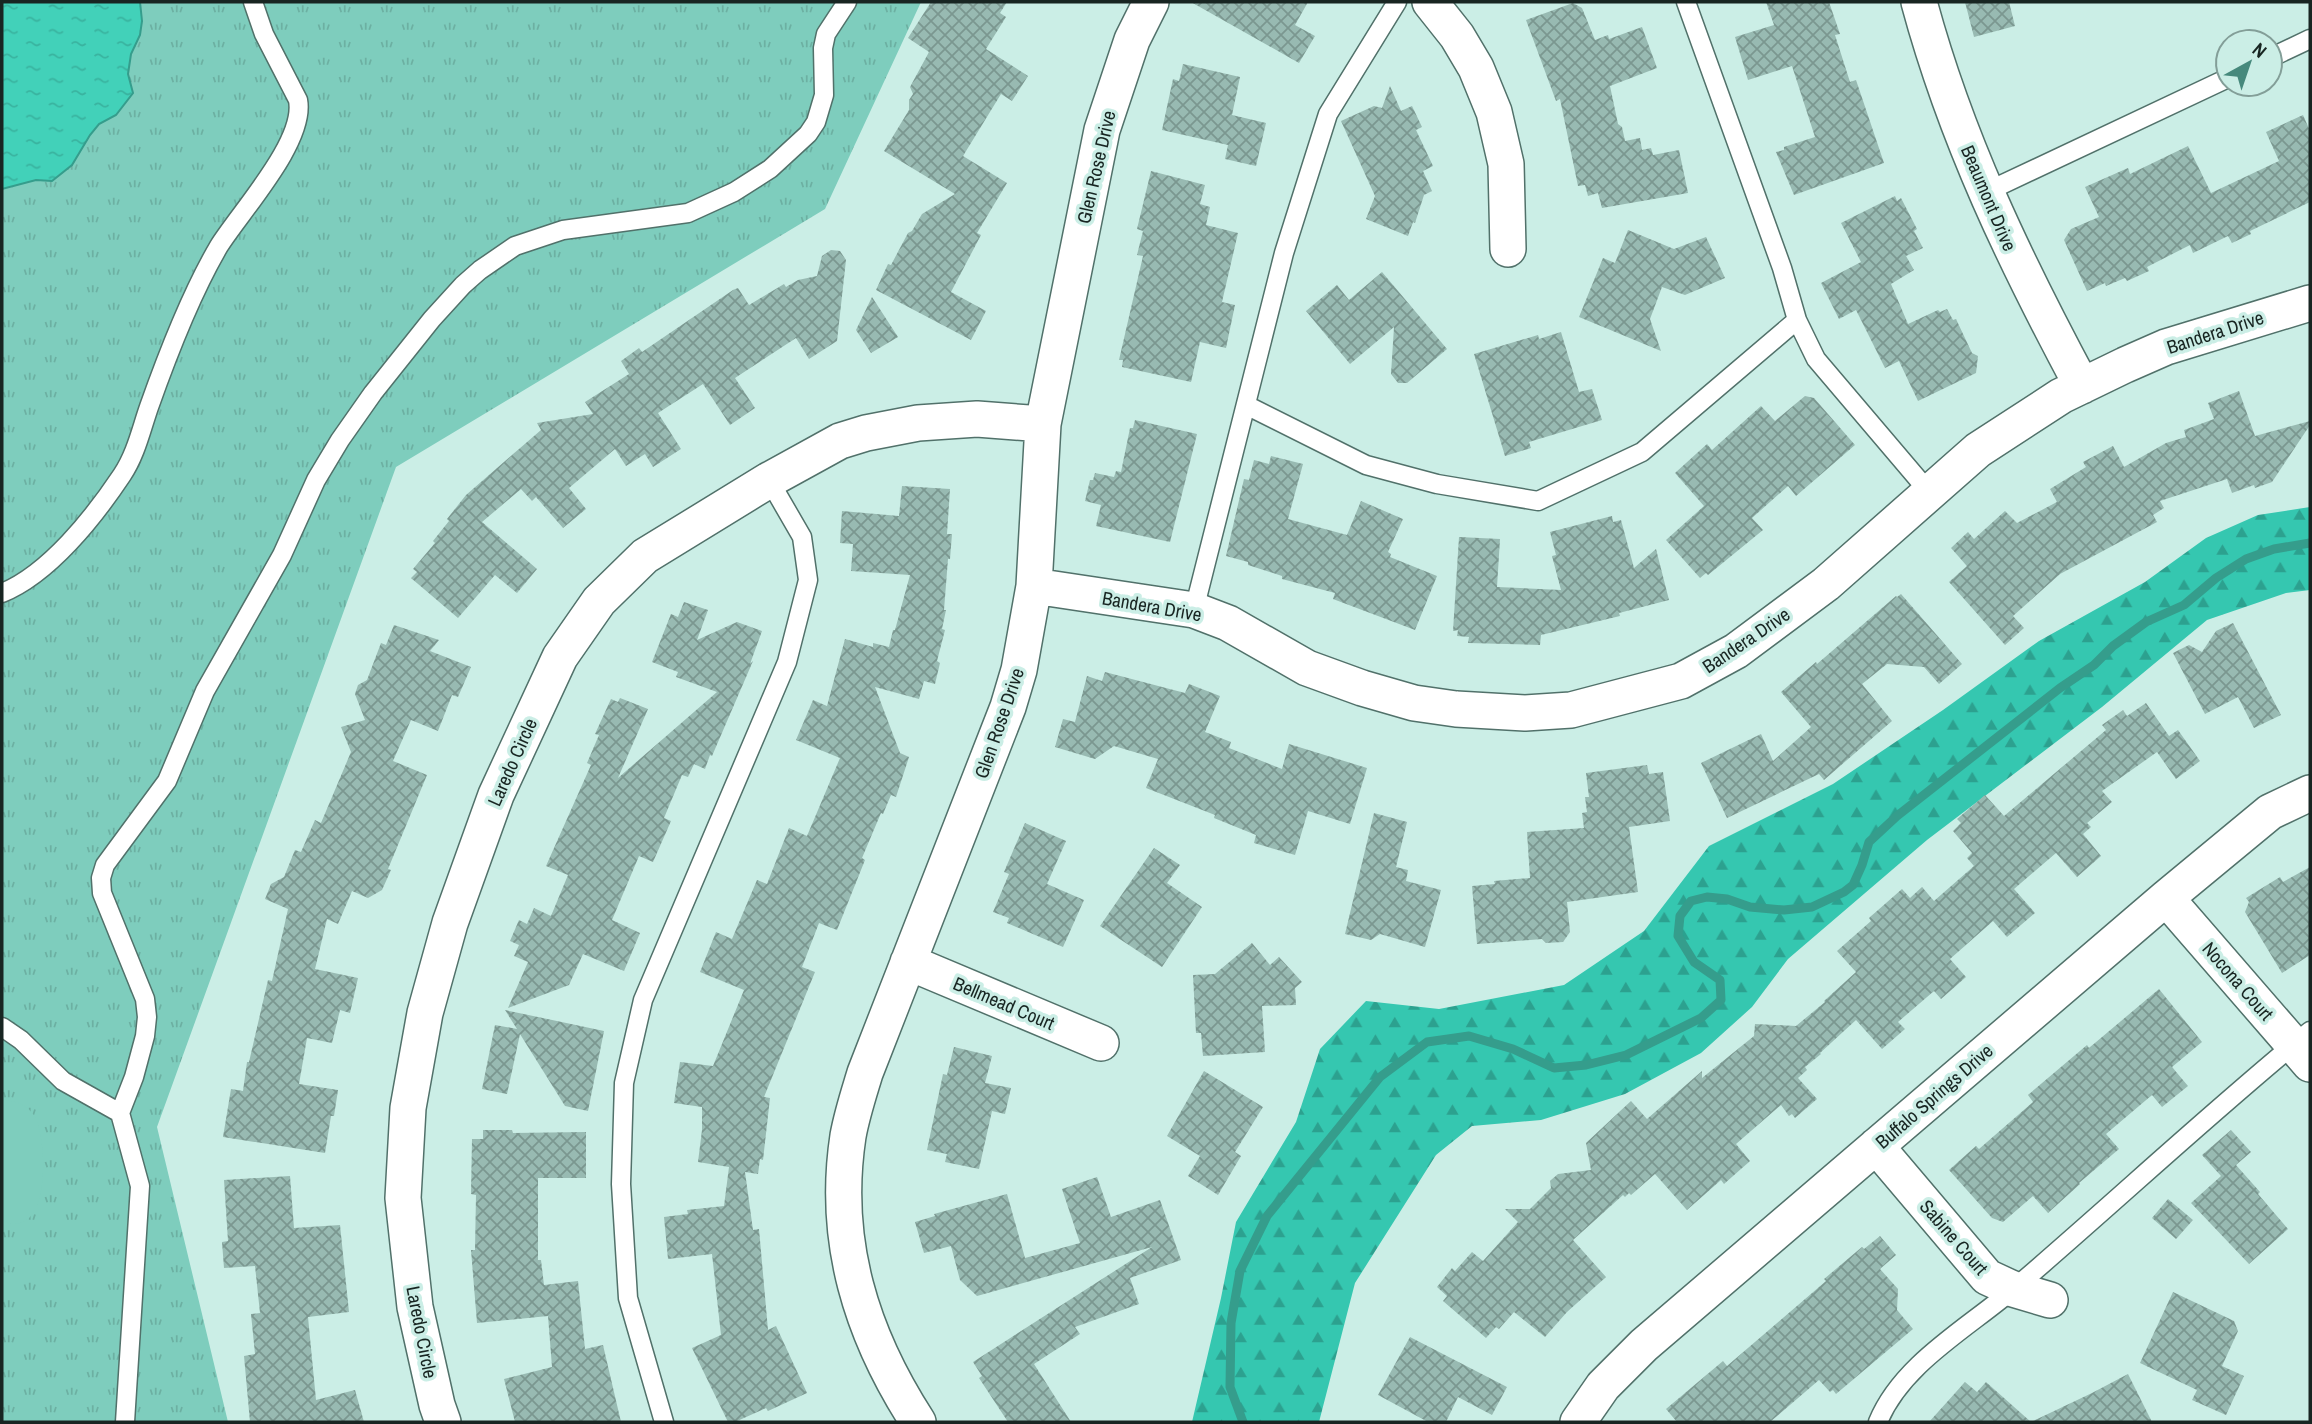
<svg xmlns="http://www.w3.org/2000/svg" width="2312" height="1424" font-family="'Archivo Narrow',sans-serif">
<defs>
<pattern id="grass-tufts" width="24" height="20" patternUnits="userSpaceOnUse" patternTransform="scale(1.75)"><rect width="24" height="20" fill="#7ecdbd"/><path d="M3 7l-1-3M5 7V3M7 7l1-3M15 17l-1-3M17 17v-4M19 17l1-3" fill="none" stroke="#6cb0a2"/></pattern>
<pattern id="forest-firs" width="22" height="20" patternUnits="userSpaceOnUse" patternTransform="scale(1.75)"><rect width="22" height="20" fill="#35c7b0"/><path d="M5 1l3.5 6h-7zM16 11l3.5 6h-7z" fill="#2ca18f"/></pattern>
<pattern id="water-ripples" width="26" height="14" patternUnits="userSpaceOnUse" patternTransform="scale(1.75)"><rect width="26" height="14" fill="#42d1b9"/><path d="M2 4q2-2 4 0t4 0M15 11q2-2 4 0t4 0" fill="none" stroke="#39b39f"/></pattern>
<pattern id="building-cross-hatch" width="8" height="8" patternUnits="userSpaceOnUse" patternTransform="scale(1.75)"><rect width="8" height="8" fill="#98bab2"/><path d="M0 0l8 8M0 8l8-8" fill="none" stroke="#7b9790"/></pattern>
</defs>
<rect width="100%" height="100%" fill="#cbeee6"/>
<path fill="url(#grass-tufts)" d="M 2,2 L 921,2 L 825,209 L 396,467 L 157,1127 L 228,1422 L 2,1422 Z"/>
<path fill="url(#forest-firs)" d="M 2310,507 L 2310,590 L 2286,593 L 2207,620 L 2102,707 L 1927,840 L 1788,959 L 1752,1007 L 1701,1053 L 1625,1094 L 1541,1120 L 1472,1126 L 1436,1155 L 1355,1283 L 1319,1422 L 1192,1422 L 1221,1298 L 1236,1222 L 1296,1122 L 1320,1049 L 1366,1001 L 1439,1009 L 1564,985 L 1644,931 L 1709,846 L 1833,784 L 1943,710 L 2039,641 L 2145,582 L 2206,538 L 2258,515 Z"/>
<path fill="#7ecdbd" d="M 2,1100 C 15,1100 28,1105 35,1117 C 48,1141 51,1244 2,1220 Z"/>
<path fill="url(#water-ripples)" stroke="#359d8c" stroke-width="2" d="M 2,2 L 140,2 L 142,21 L 140,35 L 131,54 L 128,74 L 133,93 L 116,115 L 99,124 L 90,135 L 72,165 L 52,181 L 36,180 L 2,189 Z"/>
<g fill="none" stroke-linecap="round" stroke-linejoin="round">
<path stroke="#359d8c" stroke-width="9" d="M 1243,1422 L 1230,1387 L 1231,1323 L 1240,1271 L 1267,1216 L 1380,1077 L 1427,1042 L 1469,1036 L 1513,1049 L 1554,1068 L 1586,1065 L 1626,1055 L 1701,1018 L 1721,1000 L 1720,980 L 1694,962 L 1678,936 L 1680,916 L 1691,901 L 1707,897 L 1727,899 L 1750,907 L 1784,910 L 1812,907 L 1844,892 L 1853,885 L 1862,865 L 1869,842 L 1897,816 L 2060,688 L 2094,665 L 2113,646 L 2146,622 L 2184,605 L 2216,578 L 2246,559 L 2274,549 L 2310,543"/>
</g>
<path fill="url(#building-cross-hatch)" d="M 931,2 L 1007,2 L 1000,13 L 1006,17 L 986,49 L 1028,76 L 1012,101 L 1001,94 L 963,156 L 1007,183 L 977,233 L 981,235 L 951,292 L 986,311 L 971,340 L 876,290 L 888,264 L 891,265 L 908,233 L 912,231 L 922,214 L 955,194 L 884,151 L 909,110 L 909,100 L 913,94 L 910,87 L 929,52 L 908,38 Z
M 1191,2 L 1308,2 L 1295,25 L 1315,36 L 1299,63 Z
M 1766,2 L 1829,2 L 1840,34 L 1835,35 L 1850,82 L 1856,80 L 1884,163 L 1794,195 L 1776,152 L 1784,150 L 1784,147 L 1815,137 L 1792,66 L 1748,80 L 1735,37 L 1774,25 Z
M 1965,2 L 2009,2 L 2015,26 L 1974,37 Z
M 1573,3 L 1582,8 L 1595,40 L 1608,35 L 1609,39 L 1642,27 L 1657,68 L 1610,86 L 1618,124 L 1622,127 L 1625,141 L 1640,138 L 1642,150 L 1651,148 L 1653,155 L 1679,150 L 1688,193 L 1602,208 L 1598,193 L 1588,196 L 1585,185 L 1578,186 L 1560,99 L 1556,101 L 1526,20 Z
M 1183,64 L 1240,77 L 1232,115 L 1266,123 L 1256,166 L 1225,159 L 1228,145 L 1162,130 L 1173,79 L 1179,81 Z
M 1390,86 L 1401,111 L 1412,106 L 1422,127 L 1416,130 L 1433,166 L 1423,171 L 1432,191 L 1424,195 L 1415,223 L 1413,222 L 1408,236 L 1366,219 L 1375,196 L 1341,121 L 1374,106 L 1382,108 Z
M 2303,115 L 2310,131 L 2310,202 L 2250,231 L 2251,234 L 2232,243 L 2228,236 L 2193,253 L 2190,245 L 2147,267 L 2149,271 L 2127,281 L 2125,278 L 2106,286 L 2105,283 L 2087,291 L 2064,240 L 2071,229 L 2099,217 L 2085,187 L 2128,168 L 2130,174 L 2188,146 L 2211,193 L 2279,161 L 2266,132 Z
M 1151,171 L 1205,185 L 1200,204 L 1210,207 L 1206,225 L 1238,233 L 1222,302 L 1235,305 L 1226,348 L 1200,342 L 1191,382 L 1122,367 L 1123,360 L 1119,360 L 1143,256 L 1137,255 L 1143,231 L 1137,229 Z
M 1895,196 L 1897,201 L 1901,198 L 1917,229 L 1914,231 L 1923,248 L 1906,256 L 1914,270 L 1891,284 L 1908,324 L 1938,310 L 1940,312 L 1947,309 L 1953,320 L 1956,319 L 1972,353 L 1978,356 L 1976,373 L 1918,401 L 1899,361 L 1885,368 L 1856,310 L 1839,319 L 1821,283 L 1861,262 L 1841,223 Z
M 1628,230 L 1674,249 L 1706,237 L 1725,278 L 1685,295 L 1662,287 L 1650,319 L 1661,351 L 1579,317 L 1603,258 L 1615,263 Z
M 831,250 L 840,251 L 846,260 L 837,341 L 809,359 L 796,338 L 735,378 L 755,408 L 730,425 L 703,384 L 658,413 L 681,449 L 653,467 L 645,454 L 626,466 L 615,449 L 569,488 L 586,509 L 563,528 L 536,497 L 532,501 L 521,489 L 482,522 L 537,569 L 517,593 L 495,575 L 458,618 L 411,578 L 417,572 L 413,569 L 435,543 L 433,541 L 449,521 L 447,519 L 466,495 L 541,430 L 537,423 L 593,414 L 585,402 L 629,374 L 621,361 L 639,348 L 642,352 L 733,290 L 738,288 L 749,305 L 784,284 L 786,287 L 798,280 L 817,276 L 822,256 Z
M 1382,272 L 1447,349 L 1407,383 L 1398,383 L 1391,374 L 1394,327 L 1350,364 L 1306,311 L 1337,285 L 1349,300 Z
M 872,297 L 898,337 L 871,353 L 856,330 Z
M 1561,332 L 1579,392 L 1592,389 L 1602,420 L 1529,442 L 1531,448 L 1505,456 L 1474,354 L 1538,335 L 1539,339 Z
M 2239,391 L 2255,436 L 2310,421 L 2310,425 L 2272,482 L 2255,488 L 2254,485 L 2232,493 L 2227,479 L 2160,501 L 2164,508 L 2153,515 L 2157,522 L 2060,574 L 2013,616 L 2024,628 L 2005,645 L 1949,582 L 1967,566 L 1951,548 L 1968,532 L 1974,539 L 2005,511 L 2017,523 L 2057,502 L 2050,489 L 2086,467 L 2083,462 L 2113,446 L 2124,467 L 2166,443 L 2186,437 L 2184,430 L 2214,419 L 2208,403 Z
M 1805,396 L 1814,398 L 1855,445 L 1796,496 L 1788,486 L 1752,518 L 1763,530 L 1708,575 L 1706,573 L 1700,578 L 1666,540 L 1704,506 L 1675,473 L 1707,444 L 1712,450 L 1761,406 L 1775,421 Z
M 1135,420 L 1197,434 L 1170,542 L 1096,526 L 1101,505 L 1085,501 L 1090,480 L 1093,480 L 1095,473 L 1114,477 L 1116,471 L 1121,472 L 1130,428 L 1133,428 Z
M 1271,456 L 1303,464 L 1288,519 L 1347,535 L 1361,501 L 1403,519 L 1388,552 L 1391,554 L 1390,557 L 1437,576 L 1415,630 L 1333,599 L 1335,593 L 1282,579 L 1282,576 L 1248,565 L 1248,562 L 1226,556 L 1244,479 L 1249,480 L 1254,460 L 1269,464 Z
M 902,486 L 950,489 L 947,534 L 952,534 L 950,559 L 948,559 L 944,610 L 946,610 L 942,629 L 945,630 L 937,661 L 940,663 L 935,684 L 924,681 L 919,699 L 875,687 L 900,753 L 909,757 L 896,797 L 891,795 L 883,814 L 881,813 L 862,858 L 865,860 L 837,930 L 819,923 L 802,967 L 815,972 L 764,1097 L 770,1098 L 763,1160 L 760,1159 L 758,1174 L 745,1172 L 753,1230 L 759,1229 L 768,1330 L 776,1326 L 807,1393 L 768,1411 L 766,1408 L 735,1422 L 728,1422 L 692,1348 L 721,1335 L 712,1254 L 668,1259 L 664,1217 L 688,1214 L 687,1210 L 724,1206 L 729,1167 L 698,1162 L 702,1130 L 702,1107 L 674,1103 L 680,1062 L 713,1066 L 744,990 L 700,972 L 716,932 L 732,939 L 757,880 L 767,884 L 789,828 L 807,836 L 840,758 L 796,740 L 813,700 L 827,706 L 845,639 L 873,647 L 873,643 L 889,647 L 893,630 L 895,630 L 910,575 L 851,571 L 853,544 L 840,543 L 842,511 L 899,516 Z
M 1612,516 L 1613,522 L 1621,520 L 1634,568 L 1656,549 L 1669,600 L 1619,613 L 1620,616 L 1541,635 L 1540,645 L 1468,643 L 1469,637 L 1457,636 L 1458,630 L 1453,631 L 1459,537 L 1500,539 L 1497,587 L 1561,590 L 1552,556 L 1556,555 L 1550,532 Z
M 1901,594 L 1962,664 L 1939,684 L 1924,667 L 1887,664 L 1862,684 L 1892,721 L 1824,780 L 1819,774 L 1727,818 L 1701,763 L 1761,734 L 1773,761 L 1811,727 L 1781,692 L 1816,662 L 1817,664 L 1896,596 L 1897,597 Z
M 684,602 L 708,610 L 697,640 L 737,622 L 762,631 L 750,664 L 753,661 L 712,756 L 710,755 L 705,769 L 694,764 L 688,777 L 682,775 L 664,818 L 671,821 L 653,862 L 639,856 L 612,920 L 640,933 L 624,971 L 583,954 L 569,985 L 508,1008 L 528,962 L 514,956 L 519,945 L 510,941 L 519,920 L 527,924 L 534,908 L 551,916 L 568,875 L 546,866 L 591,765 L 587,763 L 599,735 L 595,734 L 611,699 L 618,702 L 620,698 L 648,709 L 618,778 L 717,692 L 676,677 L 678,672 L 652,662 L 671,614 L 678,617 Z
M 2233,623 L 2281,715 L 2254,728 L 2238,697 L 2205,714 L 2173,653 L 2189,645 L 2202,652 L 2216,631 Z
M 394,625 L 439,640 L 430,651 L 471,667 L 458,697 L 452,695 L 438,731 L 411,720 L 393,761 L 427,775 L 388,869 L 391,870 L 382,890 L 368,898 L 352,891 L 338,924 L 327,919 L 315,969 L 358,978 L 350,1013 L 340,1010 L 332,1043 L 307,1038 L 299,1084 L 338,1090 L 334,1116 L 331,1116 L 325,1153 L 223,1137 L 231,1089 L 243,1091 L 247,1062 L 249,1062 L 268,980 L 272,981 L 288,909 L 265,899 L 271,884 L 284,877 L 295,850 L 301,852 L 315,820 L 321,823 L 351,752 L 341,727 L 365,720 L 355,694 L 358,685 L 367,680 L 381,643 L 386,645 Z
M 1105,672 L 1185,693 L 1189,684 L 1220,696 L 1205,732 L 1231,742 L 1229,748 L 1282,769 L 1289,744 L 1367,768 L 1350,824 L 1308,811 L 1295,855 L 1254,843 L 1256,835 L 1214,818 L 1215,815 L 1146,788 L 1158,759 L 1114,746 L 1095,759 L 1055,747 L 1063,719 L 1075,722 L 1087,676 L 1102,681 Z
M 2146,703 L 2169,736 L 2178,730 L 2200,761 L 2176,779 L 2157,752 L 2102,791 L 2112,802 L 2087,823 L 2091,827 L 2083,834 L 2101,856 L 2077,877 L 2056,853 L 2014,889 L 2035,913 L 2007,937 L 1993,921 L 1950,959 L 1966,977 L 1941,999 L 1934,991 L 1898,1022 L 1905,1029 L 1882,1049 L 1856,1020 L 1820,1053 L 1821,1054 L 1805,1067 L 1807,1070 L 1798,1078 L 1817,1099 L 1795,1118 L 1792,1114 L 1789,1116 L 1781,1105 L 1736,1144 L 1750,1161 L 1724,1184 L 1721,1180 L 1687,1210 L 1655,1174 L 1631,1195 L 1629,1193 L 1625,1197 L 1623,1195 L 1573,1240 L 1606,1277 L 1567,1312 L 1545,1337 L 1514,1312 L 1499,1329 L 1496,1327 L 1486,1338 L 1443,1301 L 1447,1296 L 1437,1287 L 1452,1268 L 1455,1271 L 1472,1252 L 1483,1261 L 1518,1222 L 1505,1209 L 1530,1209 L 1551,1188 L 1550,1181 L 1558,1174 L 1591,1170 L 1586,1143 L 1631,1101 L 1647,1119 L 1702,1071 L 1702,1078 L 1754,1036 L 1755,1024 L 1796,1026 L 1825,1002 L 1824,1001 L 1856,972 L 1837,951 L 1871,921 L 1869,918 L 1902,889 L 1910,898 L 1922,887 L 1934,901 L 1974,866 L 1967,858 L 1972,853 L 1953,831 L 1961,823 L 1957,819 L 1985,795 L 2004,816 L 2106,730 L 2102,725 L 2123,710 L 2127,716 Z
M 1647,765 L 1649,774 L 1663,772 L 1670,821 L 1629,827 L 1638,892 L 1567,902 L 1570,932 L 1563,942 L 1546,943 L 1542,939 L 1477,944 L 1472,886 L 1495,884 L 1494,881 L 1530,878 L 1527,832 L 1584,828 L 1582,813 L 1587,812 L 1585,797 L 1589,797 L 1586,773 Z
M 1374,813 L 1407,822 L 1396,867 L 1408,870 L 1406,881 L 1441,890 L 1425,947 L 1380,934 L 1371,940 L 1345,934 Z
M 1025,823 L 1066,841 L 1047,884 L 1084,900 L 1063,947 L 1007,923 L 1009,918 L 993,912 L 1009,874 L 1004,872 Z
M 1154,848 L 1180,865 L 1167,883 L 1202,907 L 1162,967 L 1100,926 Z
M 2310,867 L 2310,955 L 2282,973 L 2245,912 L 2249,902 L 2246,898 L 2280,877 L 2283,882 Z
M 1252,943 L 1270,965 L 1279,957 L 1302,982 L 1295,988 L 1296,1005 L 1262,1006 L 1265,1052 L 1203,1056 L 1201,1033 L 1196,1033 L 1193,975 L 1215,974 Z
M 2159,989 L 2202,1042 L 2172,1067 L 2188,1086 L 2162,1107 L 2152,1095 L 2106,1134 L 2119,1149 L 2079,1183 L 2080,1184 L 2048,1213 L 2033,1196 L 2003,1222 L 1992,1218 L 1949,1170 L 1976,1146 L 1979,1149 L 2033,1102 L 2028,1095 L 2087,1045 L 2089,1048 Z
M 505,1010 L 604,1031 L 588,1111 L 565,1106 L 520,1034 L 507,1094 L 482,1089 L 495,1025 L 517,1029 Z
M 954,1047 L 992,1056 L 985,1083 L 1011,1088 L 1005,1114 L 992,1111 L 979,1169 L 945,1162 L 947,1154 L 927,1150 L 943,1074 L 947,1075 Z
M 1204,1071 L 1263,1107 L 1235,1152 L 1241,1156 L 1218,1195 L 1188,1176 L 1200,1156 L 1167,1136 Z
M 483,1130 L 512,1130 L 513,1133 L 586,1132 L 586,1178 L 538,1178 L 538,1260 L 541,1260 L 544,1285 L 578,1281 L 585,1349 L 603,1345 L 621,1422 L 515,1422 L 504,1379 L 552,1367 L 548,1316 L 477,1323 L 471,1250 L 475,1250 L 476,1195 L 471,1194 L 472,1139 L 483,1139 Z
M 2231,1130 L 2251,1152 L 2236,1165 L 2260,1192 L 2258,1194 L 2288,1229 L 2249,1264 L 2191,1203 L 2221,1176 L 2202,1155 Z
M 290,1176 L 294,1228 L 340,1225 L 349,1312 L 308,1317 L 316,1400 L 355,1390 L 364,1422 L 250,1422 L 244,1356 L 255,1354 L 251,1314 L 260,1313 L 255,1266 L 224,1268 L 222,1242 L 228,1241 L 224,1180 Z
M 1097,1177 L 1111,1217 L 1160,1200 L 1181,1260 L 1130,1278 L 1139,1304 L 1075,1327 L 1080,1334 L 1034,1364 L 1071,1422 L 1008,1422 L 979,1378 L 982,1376 L 973,1362 L 1152,1247 L 977,1296 L 960,1280 L 951,1246 L 924,1253 L 915,1222 L 935,1216 L 934,1214 L 1007,1194 L 1025,1258 L 1080,1243 L 1062,1189 Z
M 2168,1199 L 2193,1220 L 2176,1239 L 2152,1218 Z
M 1880,1236 L 1896,1255 L 1880,1269 L 1898,1289 L 1897,1310 L 1913,1329 L 1836,1394 L 1833,1390 L 1830,1392 L 1819,1380 L 1770,1422 L 1677,1422 L 1666,1409 L 1723,1361 L 1727,1366 L 1826,1281 L 1824,1279 L 1862,1247 L 1864,1249 Z
M 2173,1292 L 2234,1321 L 2238,1331 L 2222,1366 L 2244,1376 L 2226,1415 L 2192,1400 L 2197,1390 L 2140,1363 Z
M 1410,1337 L 1507,1387 L 1492,1415 L 1458,1397 L 1446,1422 L 1428,1422 L 1378,1395 Z
M 2128,1374 L 2152,1422 L 2031,1422 L 2092,1393 Z
M 1965,1382 L 1977,1392 L 1986,1382 L 2031,1422 L 1929,1422 Z"/>
<g fill="none" stroke-linecap="round" stroke-linejoin="round">
<g stroke="#51716a" stroke-width="21">
<path id="service" d="M 1686,2 L 1782,268 L 1797,320 L 1816,359 L 1929,492
M 2270,58 L 2310,39
M 1986,192 L 2228,78
M 1246,405 L 1366,465 L 1437,484 L 1538,501 L 1642,452 L 1797,320
M 2,593 C 49,574 94,517 122,475 C 136,454 141,430 149,407 C 167,356 192,292 219,246 C 241,211 306,141 298,100 L 264,34 L 253,2
M 1194,610 L 1284,253 L 1328,114 L 1397,2
M 2,1027 L 21,1040 L 63,1081 L 120,1113
M 125,1422 L 140,1186 L 120,1113 L 134,1077 L 145,1036 L 147,1017 L 145,999 L 102,893 L 101,878 L 105,865 L 167,781 L 205,691 L 282,555 L 316,480 L 340,440 L 373,393 L 432,319 L 463,285 L 480,270 L 515,246 L 563,230 L 688,213 L 734,192 L 770,169 L 808,134 L 816,122 L 824,95 L 823,48 L 826,34 L 847,2
M 664,1422 L 628,1298 L 621,1184 L 624,1083 L 643,1000 L 787,662 L 808,580 L 802,537 L 769,480
M 1878,1422 C 1902,1363 1970,1327 2017,1286 C 2115,1202 2210,1113 2310,1031"/>
</g>
<g stroke="#51716a" stroke-width="38">
<path id="minor" d="M 1430,2 L 1457,36 L 1476,68 L 1494,112 L 1506,164 L 1508,249
M 1919,2 C 1956,139 2015,261 2082,386
M 1034,586 L 1194,610 L 1228,623 L 1307,668 L 1362,688 L 1414,703 L 1456,709 L 1525,713 L 1571,710 L 1681,681 L 1736,651 L 1826,584 L 1978,450 L 2061,396 L 2125,365 L 2166,347 L 2310,303
M 2166,898 L 2310,1064
M 908,962 L 1101,1043
M 1876,1146 L 1987,1277 L 2013,1289 L 2050,1300
M 443,1422 L 437,1405 L 415,1307 L 403,1198 L 408,1108 L 425,1013 L 450,923 L 496,795 L 560,657 L 599,601 L 645,556 L 769,480 L 840,441 L 866,433 L 918,423 L 977,419 L 1043,424
M 918,1422 C 861,1334 832,1241 848,1136 C 852,1114 859,1093 865,1073 L 1008,707 L 1019,670 L 1034,586 L 1043,424 L 1102,130 L 1132,40 L 1151,2
M 1578,1422 L 1603,1386 L 1644,1345 L 2166,898 L 2270,812 L 2310,793"/>
</g>
<use href="#service" stroke="#fff" stroke-width="18"/>
<use href="#minor" stroke="#fff" stroke-width="35"/>
</g>
<g text-anchor="middle" stroke-width="7" stroke-linejoin="round" paint-order="stroke">
<g font-size="19" fill="#182522" stroke="#cbeee6">
<text transform="translate(1096 167) rotate(-77)" y="7">Glen Rose Drive</text>
<text transform="translate(1989 198) rotate(67)" y="7">Beaumont Drive</text>
<text transform="translate(2215 332) rotate(-18)" y="7">Bandera Drive</text>
<text transform="translate(1152 606) rotate(10)" y="7">Bandera Drive</text>
<text transform="translate(1746 640) rotate(-34)" y="7">Bandera Drive</text>
<text transform="translate(999 723) rotate(-71)" y="7">Glen Rose Drive</text>
<text transform="translate(512 762) rotate(-66)" y="7">Laredo Circle</text>
<text transform="translate(2238 981) rotate(49)" y="7">Nocona Court</text>
<text transform="translate(1004 1003) rotate(23)" y="7">Bellmead Court</text>
<text transform="translate(1934 1096) rotate(-41)" y="7">Buffalo Springs Drive</text>
<text transform="translate(1954 1237) rotate(49)" y="7">Sabine Court</text>
<text transform="translate(422 1332) rotate(79)" y="7">Laredo Circle</text>
</g>
</g>
<rect width="2312" height="1424" fill="none" stroke="#182522" stroke-width="7"/>
<g transform="translate(2249 63) rotate(40)"><circle r="33" fill="#cbeee6" stroke="#839e98" stroke-width="2"/>
<path d="M0-5L12 26L0 18L-12 26Z" fill="#46897c"/>
<text y="-10" font-size="19" font-weight="bold" text-anchor="middle" fill="#182522">N</text>
</g>
</svg>
